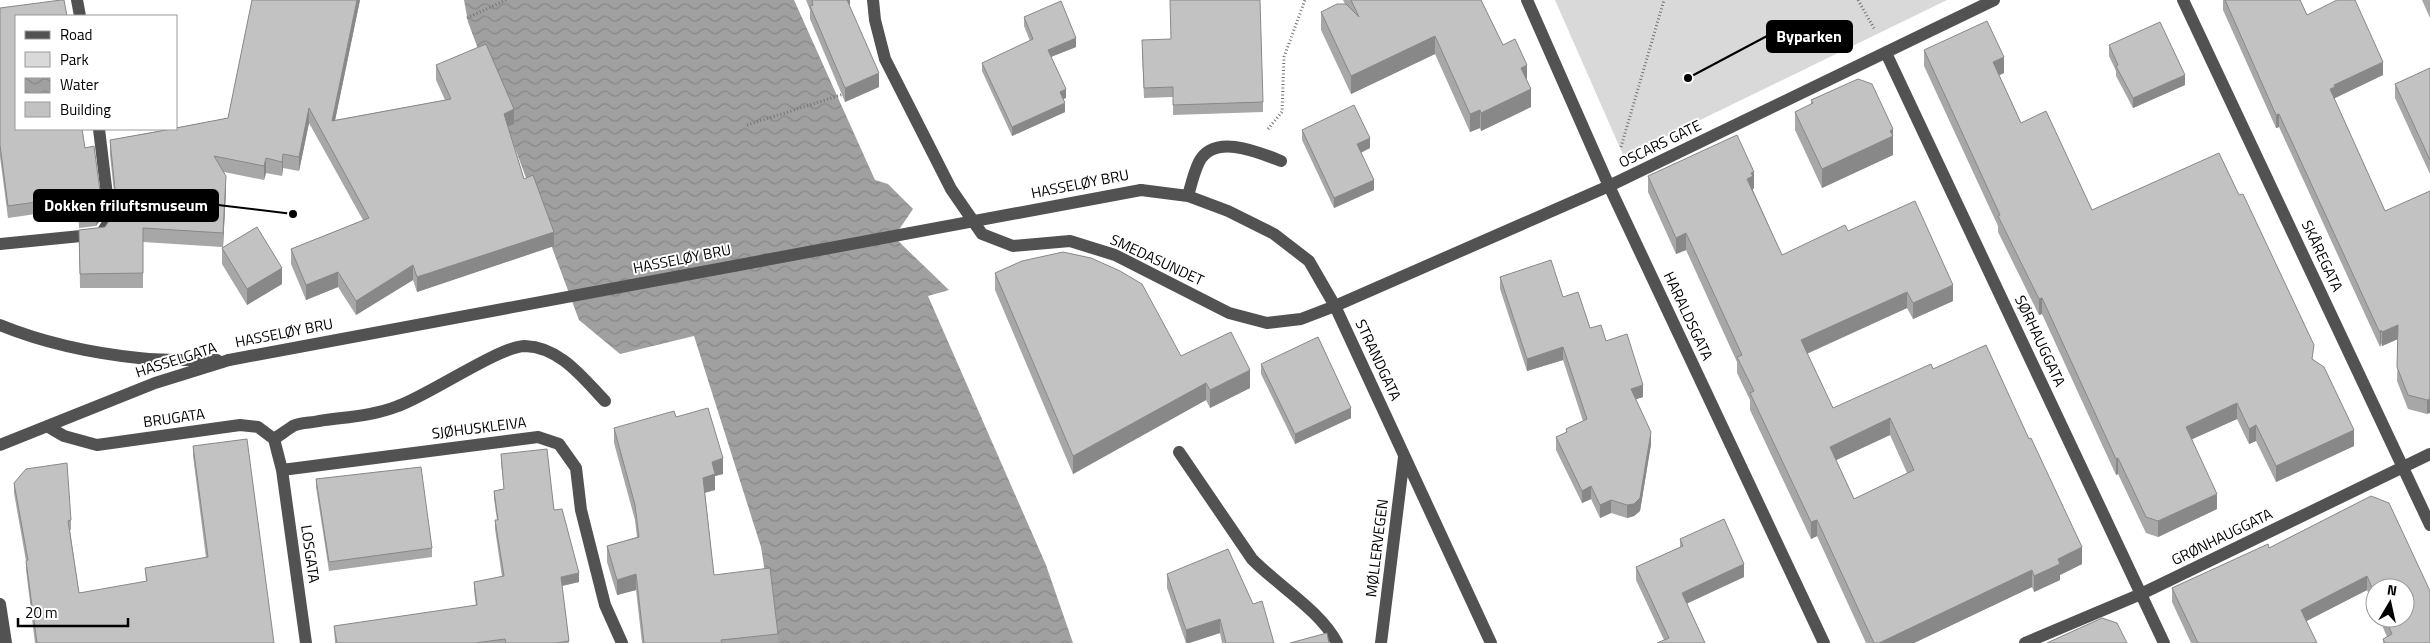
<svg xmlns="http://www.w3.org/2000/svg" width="2430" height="643" font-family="'Titillium Web',sans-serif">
<defs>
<pattern id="water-waves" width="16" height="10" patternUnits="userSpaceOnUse" patternTransform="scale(1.25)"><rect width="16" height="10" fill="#a0a0a0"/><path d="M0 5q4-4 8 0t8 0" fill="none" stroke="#888"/></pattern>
</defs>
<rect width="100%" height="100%" fill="#fff"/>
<path fill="#d9d9d9" d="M 1555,0 L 1947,0 L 1624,157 Z"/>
<path fill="url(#water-waves)" d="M 464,0 L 794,0 L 875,180 L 888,184 L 913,209 L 894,237 L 949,290 L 928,296 L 1046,565 L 1073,643 L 776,643 L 761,547 L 694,336 L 620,354 L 579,320 L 468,22 Z"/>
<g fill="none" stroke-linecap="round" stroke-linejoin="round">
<path stroke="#747474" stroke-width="3" stroke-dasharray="1 2.5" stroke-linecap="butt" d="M 1858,0 L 1875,30
M 467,18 L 506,0
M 747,125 L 844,94
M 1268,129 L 1282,112 L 1284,57 L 1305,0
M 1621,147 L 1664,0"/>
<path stroke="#525252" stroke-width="12" d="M 77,0 L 80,16
M 873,0 L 875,20 L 885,59 L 951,189 L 982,234 L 1013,246 L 1070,241 L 1115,255 L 1229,313 L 1267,323 L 1301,319 L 1335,306 L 1609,186 L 1994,0
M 1527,0 L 1609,186 L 1824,643
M 2183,0 L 2430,525
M 1886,53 L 2164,643
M 1141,190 L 1188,196 L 1228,211 L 1274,234 L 1309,261 L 1335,306 L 1491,643
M 1188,196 C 1191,185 1194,172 1199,162 C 1214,133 1258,152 1281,161
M 0,244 L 101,234 L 110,220 L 99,129
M 0,325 C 44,343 92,353 139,358 C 164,361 191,360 217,360
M 47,426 L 64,436 L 97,445 L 240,425 L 258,427 L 274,439 L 282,470 L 306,643
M 274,439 C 280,435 287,430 293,426 C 300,422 311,423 319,421 C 345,417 373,416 398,406 C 429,395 500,346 525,346 C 560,347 583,378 605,401
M 0,445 L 155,383 L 229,360
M 1179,452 L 1252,559 C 1277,585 1321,611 1337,643
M 282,470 L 538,437 L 559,444 L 576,468 L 581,510 L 605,605 L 622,643
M 0,604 L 6,643
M 1381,643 L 1404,457
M 2025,643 L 2141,594 L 2430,454"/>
<path stroke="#525252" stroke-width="12" d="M 229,360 L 1141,190"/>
</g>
<path fill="#a7a7a7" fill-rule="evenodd" d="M 252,0 L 360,0 L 335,120 L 445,100 L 436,80 L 436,65 L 514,124 L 508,126 L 524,179 L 554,246 L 417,292 L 413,280 L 356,315 L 338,287 L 306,300 L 291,264 L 291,249 L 363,220 L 309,123 L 299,171 L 283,168 L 282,176 L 266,173 L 264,180 L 224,172 L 226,190 L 223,247 L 282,284 L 247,305 L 222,264 L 222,247 L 143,242 L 143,288 L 80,288 L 79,230 L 105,227 L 116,211 L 110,155 L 110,140 L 228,118 Z
M 806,0 L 850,0 L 850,4 L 849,5 L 879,87 L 845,102 L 810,19 L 810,10 Z
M 1343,0 L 1481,0 L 1503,45 L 1527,80 L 1531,107 L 1481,131 L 1480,128 L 1470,132 L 1435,54 L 1351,94 L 1321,30 L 1321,12 L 1345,4 Z
M 2223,0 L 2300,0 L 2307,15 L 2383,75 L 2335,98 L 2335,101 L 2385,211 L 2430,191 L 2427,414 L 2408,409 L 2397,381 L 2398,339 L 2382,346 L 2381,343 L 2380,347 L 2279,127 L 2276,128 L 2223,10 Z
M 2422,0 L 2430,0 L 2430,18 Z
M 0,8 L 85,148 L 102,218 L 96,226 L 79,228 L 78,208 L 8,218 L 0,157 Z
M 1024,17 L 1076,47 L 1051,57 L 1066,98 L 1063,99 L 1065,112 L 1012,136 L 982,71 L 982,63 L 1030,41 L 1024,26 Z
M 1171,39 L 1263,102 L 1263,112 L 1173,115 L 1173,97 L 1144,98 L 1142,50 Z
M 2109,45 L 2185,85 L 2133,108 L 2116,76 L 2116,71 L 2109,56 Z
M 1924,50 L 2004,73 L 1999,75 L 2021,123 L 2092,210 L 2314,360 L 2354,446 L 2276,482 L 2256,441 L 2249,444 L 2237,419 L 2192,439 L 2217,509 L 2158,537 L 2146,533 L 2118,474 L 2116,475 L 2042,314 L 2039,315 L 1998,232 L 1998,226 L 1924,66 Z
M 2430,68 L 2430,174 L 2395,98 L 2395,84 Z
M 1811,100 L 1893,129 L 1893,155 L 1822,188 L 1795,130 L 1795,112 L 1811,104 Z
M 1302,130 L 1370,148 L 1361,153 L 1374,190 L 1334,208 L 1302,140 Z
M 1648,176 L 1754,188 L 1753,189 L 1753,190 L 1782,255 L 1848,231 L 1953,301 L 1913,319 L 1907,308 L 1807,354 L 1833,408 L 1933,369 L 2082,564 L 2060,575 L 2060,580 L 2034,592 L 2032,587 L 1914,643 L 1866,643 L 1817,536 L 1811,539 L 1750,410 L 1750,400 L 1737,373 L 1737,362 L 1686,250 L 1676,254 L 1648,192 ZM 1890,435 L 1907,473 L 1854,499 L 1836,460 Z
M 995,273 L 1181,356 L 1250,388 L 1210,408 L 1206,400 L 1073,474 L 995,290 Z
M 1500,277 L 1563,297 L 1590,328 L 1606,341 L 1643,397 L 1636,399 L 1651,444 L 1640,511 L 1634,516 L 1627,518 L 1611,513 L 1600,518 L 1591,499 L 1582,503 L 1556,450 L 1556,437 L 1566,433 L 1566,429 L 1583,421 L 1563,360 L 1527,371 L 1500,289 Z
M 1261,364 L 1351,418 L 1295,444 L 1261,374 Z
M 676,417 L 723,474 L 715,476 L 715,490 L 705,493 L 714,575 L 778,634 L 778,643 L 642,643 L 636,590 L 617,595 L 607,562 L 607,546 L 637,537 L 635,520 L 614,443 L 614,428 Z
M 193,446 L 274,643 L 35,643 L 26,570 L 26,561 L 14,493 L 14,483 L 71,520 L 71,530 L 70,530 L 79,593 L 146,582 L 145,568 L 206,558 L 193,456 Z
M 501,454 L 554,510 L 579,582 L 562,586 L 569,643 L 335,643 L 334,626 L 476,606 L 474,590 L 474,582 L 502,577 L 495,529 L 495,520 L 497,520 L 494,499 L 494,491 L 504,489 L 501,463 Z
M 316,479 L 432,548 L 432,557 L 329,571 L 316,487 Z
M 1680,539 L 1744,577 L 1686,603 L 1705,643 L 1664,640 L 1636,580 L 1636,567 L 1680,547 Z
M 2269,548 L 2430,591 L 2430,643 L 2383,643 L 2383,639 L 2387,637 L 2379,618 L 2405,618 L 2375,588 L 2375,609 L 2367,590 L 2306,621 L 2317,643 L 2191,643 L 2172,602 L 2172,588 Z
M 1167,574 L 1253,604 L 1274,643 L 1222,643 L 1220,633 L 1189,643 L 1186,643 L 1167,588 Z"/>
<path fill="#888" d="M 357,0 L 360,0 L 332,135 L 332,121 Z
M 844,0 L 850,0 L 850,4 L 844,7 Z
M 1435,36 L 1435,54 L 1351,94 L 1351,76 Z
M 1076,38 L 1076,47 L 1048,58 L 1048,50 Z
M 2004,57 L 2004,73 L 1993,78 L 1993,62 Z
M 2383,62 L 2383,75 L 2335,98 L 2335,101 L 2330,89 L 2334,85 Z
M 1527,65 L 1527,83 L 1521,68 Z
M 879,73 L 879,87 L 845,102 L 845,88 Z
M 2185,75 L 2185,85 L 2133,108 L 2133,98 Z
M 1066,89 L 1066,98 L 1060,100 L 1060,92 Z
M 1531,89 L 1531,107 L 1481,131 L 1481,113 Z
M 1065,103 L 1065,112 L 1012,136 L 1012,127 Z
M 309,108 L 309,123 L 299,171 L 299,157 Z
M 514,109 L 514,124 L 504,128 L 504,114 Z
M 1480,110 L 1480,128 L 1470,132 L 1470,114 Z
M 2279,114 L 2279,127 L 2276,128 L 2276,115 Z
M 1893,129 L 1893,155 L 1822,188 L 1822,169 Z
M 1370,138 L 1370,148 L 1357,154 L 1357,144 Z
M 283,154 L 283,168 L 282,176 L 282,162 Z
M 266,158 L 266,173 L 264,180 L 264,166 Z
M 1754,172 L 1754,188 L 1753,189 L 1753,193 L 1747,179 L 1751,173 Z
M 226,176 L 226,190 L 223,247 L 223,233 Z
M 1374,180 L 1374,190 L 1334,208 L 1334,198 Z
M 102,206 L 102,218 L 96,226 L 96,214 Z
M 554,232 L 554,246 L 417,292 L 417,277 Z
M 1686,233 L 1686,250 L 1676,254 L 1676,238 Z
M 413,265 L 413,280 L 356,315 L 356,301 Z
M 282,268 L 282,284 L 247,305 L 247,289 Z
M 338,272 L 338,287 L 306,300 L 306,285 Z
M 1953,285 L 1953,301 L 1913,319 L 1913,303 Z
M 1907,292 L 1907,308 L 1801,356 L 1801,340 Z
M 2042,298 L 2042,314 L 2039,315 L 2039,299 Z
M 2398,325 L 2398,339 L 2382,346 L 2382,332 Z
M 2381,330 L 2381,343 L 2380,347 L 2380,333 Z
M 1563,347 L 1563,360 L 1527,371 L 1527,359 Z
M 1250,370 L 1250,388 L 1210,408 L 1210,390 Z
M 1206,383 L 1206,400 L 1073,474 L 1073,456 Z
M 1643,385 L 1643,397 L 1631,401 L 1631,389 Z
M 2430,399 L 2430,413 L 2427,414 L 2427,400 Z
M 2237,403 L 2237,419 L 2186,442 L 2186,427 Z
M 1351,408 L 1351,418 L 1295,444 L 1295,434 Z
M 1890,418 L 1890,435 L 1830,463 L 1830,447 Z
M 2256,425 L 2256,441 L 2249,444 L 2249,429 Z
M 2354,430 L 2354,446 L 2276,482 L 2276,466 Z
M 1651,432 L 1651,444 L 1640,511 L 1634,516 L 1627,518 L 1627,505 Z
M 723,458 L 723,474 L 715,476 L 715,490 L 703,493 L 703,478 L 712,462 Z
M 2118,458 L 2118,474 L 2116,475 L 2116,459 Z
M 1591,486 L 1591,499 L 1582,503 L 1582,491 Z
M 2217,494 L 2217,509 L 2158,537 L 2158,521 Z
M 1611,500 L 1611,513 L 1600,518 L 1600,505 Z
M 1817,520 L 1817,536 L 1811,539 L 1811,522 Z
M 2082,547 L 2082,564 L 2060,575 L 2060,580 L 2034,592 L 2034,576 L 2058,559 Z
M 1744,564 L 1744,577 L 1682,606 L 1682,593 Z
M 2032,570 L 2032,587 L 1914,643 L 1879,643 Z
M 579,573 L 579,582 L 561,586 L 561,577 Z
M 636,574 L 636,590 L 617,595 L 617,580 Z
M 2367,576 L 2367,590 L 2301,624 L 2301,610 Z
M 1220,619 L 1220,633 L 1189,643 L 1186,643 L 1186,630 Z"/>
<path fill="#c2c2c2" stroke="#888" fill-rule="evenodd" d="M 61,0 L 64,0 L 67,16 L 16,16 L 16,129 L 82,129 L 85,148 L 94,146 L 102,206 L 96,214 L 79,216 L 78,196 L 8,206 L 0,145 L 0,8 Z
M 252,0 L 357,0 L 332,121 L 451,99 L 436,65 L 486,44 L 514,109 L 504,114 L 524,179 L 533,175 L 554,232 L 417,277 L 413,265 L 356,301 L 338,272 L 306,285 L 291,249 L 369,218 L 309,108 L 299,157 L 283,154 L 282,162 L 266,158 L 264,166 L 214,156 L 226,176 L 223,233 L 143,228 L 143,273 L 80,274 L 79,230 L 105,227 L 117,209 L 110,140 L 172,129 L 176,129 L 176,128 L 228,118 Z
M 812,0 L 847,0 L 879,73 L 845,88 L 810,6 L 813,5 Z
M 1170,0 L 1260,0 L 1263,102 L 1173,105 L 1173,87 L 1144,88 L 1142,40 L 1171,39 Z
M 1351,0 L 1481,0 L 1503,45 L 1515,39 L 1527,65 L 1521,68 L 1531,89 L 1481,113 L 1480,110 L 1470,114 L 1435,36 L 1351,76 L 1321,12 L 1337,4 L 1346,4 L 1359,17 Z
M 2225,0 L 2300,0 L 2307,15 L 2337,0 L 2355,0 L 2383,62 L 2334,85 L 2335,87 L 2330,89 L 2385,211 L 2430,191 L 2430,399 L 2427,400 L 2408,395 L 2397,367 L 2398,325 L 2382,332 L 2381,330 L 2380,333 L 2279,114 L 2276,115 Z
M 1061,1 L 1076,38 L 1048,50 L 1066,89 L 1060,92 L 1065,103 L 1012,127 L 982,63 L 1033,39 L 1024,17 Z
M 1987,21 L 2004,57 L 1993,62 L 2021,123 L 2046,111 L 2092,210 L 2219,153 L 2239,195 L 2243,194 L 2314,345 L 2312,359 L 2324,367 L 2354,430 L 2276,466 L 2256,425 L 2249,429 L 2237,403 L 2186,427 L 2217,494 L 2158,521 L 2146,517 L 2118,458 L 2116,459 L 2042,298 L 2039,299 L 1998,216 L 2000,215 L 1924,50 Z
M 2160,22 L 2185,75 L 2133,98 L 2116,66 L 2118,65 L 2109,45 Z
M 2430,68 L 2430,160 L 2395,84 Z
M 1858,79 L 1872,84 L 1893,129 L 1890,131 L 1893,136 L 1822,169 L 1795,112 L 1813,103 L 1811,100 Z
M 1354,105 L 1370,138 L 1357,144 L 1374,180 L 1334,198 L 1302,130 Z
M 1737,135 L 1754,172 L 1751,173 L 1753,176 L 1747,179 L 1782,255 L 1845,225 L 1848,231 L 1915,201 L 1953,285 L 1913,303 L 1907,292 L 1801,340 L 1833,408 L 1931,364 L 1933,369 L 1986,345 L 2029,439 L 2031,438 L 2082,547 L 2058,559 L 2060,564 L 2034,576 L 2032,570 L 1879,643 L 1874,643 L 1817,520 L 1811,522 L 1750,393 L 1754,391 L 1737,357 L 1742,355 L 1686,233 L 1676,238 L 1648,176 ZM 1890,418 L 1914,470 L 1854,499 L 1830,447 Z
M 257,227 L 282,268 L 247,289 L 222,248 Z
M 1063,252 L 1091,258 L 1120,271 L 1142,284 L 1181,356 L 1231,332 L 1250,370 L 1210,390 L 1206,383 L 1073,456 L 995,273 L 1022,261 Z
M 1551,260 L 1563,297 L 1578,292 L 1590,328 L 1601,325 L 1606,341 L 1627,334 L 1643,385 L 1631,389 L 1651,432 L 1640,498 L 1634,504 L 1627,505 L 1611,500 L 1600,505 L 1591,486 L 1582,491 L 1556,437 L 1567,432 L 1566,429 L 1587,419 L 1563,347 L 1527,359 L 1500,277 Z
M 1318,337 L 1351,408 L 1295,434 L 1261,364 Z
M 708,408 L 723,458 L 712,462 L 715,474 L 703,478 L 714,575 L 770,568 L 778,634 L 721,640 L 722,643 L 644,643 L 636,574 L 617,580 L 607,546 L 639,537 L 635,505 L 614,428 L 674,411 L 676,417 Z
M 247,439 L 274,643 L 37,643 L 26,561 L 28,560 L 14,483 L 26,469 L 67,463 L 71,520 L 68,521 L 79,593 L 147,581 L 145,568 L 208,557 L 193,446 Z
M 547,449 L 554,510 L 562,509 L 579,573 L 561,577 L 569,641 L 556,643 L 506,643 L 505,639 L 475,643 L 337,643 L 334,626 L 477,605 L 474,582 L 504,576 L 495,520 L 498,520 L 494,491 L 504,489 L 501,454 Z
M 421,467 L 432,548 L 329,562 L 316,479 Z
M 2371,496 L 2389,503 L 2430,591 L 2430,643 L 2385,643 L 2383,639 L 2392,634 L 2385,618 L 2405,618 L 2405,588 L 2375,588 L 2375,595 L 2367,576 L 2301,610 L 2317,643 L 2198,643 L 2172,588 L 2268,544 L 2269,548 Z
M 1724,519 L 1744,564 L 1682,593 L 1705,643 L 1657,643 L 1669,638 L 1636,567 L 1683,546 L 1680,539 Z
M 1228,549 L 1253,604 L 1262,601 L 1274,643 L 1226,643 L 1220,619 L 1186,630 L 1167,574 Z
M 2102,618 L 2117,623 L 2127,643 L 2047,643 Z
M 1327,633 L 1329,643 L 1290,643 Z"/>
<g text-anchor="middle" stroke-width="4" stroke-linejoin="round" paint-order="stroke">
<g font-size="15" fill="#000" stroke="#fff">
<text transform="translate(1660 144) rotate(-26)" y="5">OSCARS GATE</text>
<text transform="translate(1080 184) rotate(-11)" y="5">HASSELØY BRU</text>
<text transform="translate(2322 256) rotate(65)" y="5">SKÅREGATA</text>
<text transform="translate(682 259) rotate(-11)" y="5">HASSELØY BRU</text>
<text transform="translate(1157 260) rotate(25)" y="5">SMEDASUNDET</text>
<text transform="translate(1688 316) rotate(65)" y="5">HARALDSGATA</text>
<text transform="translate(284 333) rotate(-11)" y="5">HASSELØY BRU</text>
<text transform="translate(2040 341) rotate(65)" y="5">SØRHAUGGATA</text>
<text transform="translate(176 360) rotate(-18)" y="5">HASSELGATA</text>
<text transform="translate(1378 360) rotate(65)" y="5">STRANDGATA</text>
<text transform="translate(174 418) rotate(-8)" y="5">BRUGATA</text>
<text transform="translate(479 428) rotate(-7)" y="5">SJØHUSKLEIVA</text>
<text transform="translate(2222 537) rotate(-26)" y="5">GRØNHAUGGATA</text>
<text transform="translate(1377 548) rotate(-83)" y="5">MØLLERVEGEN</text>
<text transform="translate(310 554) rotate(82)" y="5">LOSGATA</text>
</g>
</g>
<path fill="none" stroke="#000" stroke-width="2" d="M1688 78L1767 36M293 214L218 205"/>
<g fill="#000" stroke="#fff" stroke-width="2">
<circle cx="1688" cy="78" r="5"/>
<circle cx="293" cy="214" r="5"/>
</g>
<g fill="#000" stroke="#000" stroke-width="2">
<rect x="1767" y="21" width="85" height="31" rx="5"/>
<rect x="34" y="190" width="184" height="31" rx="5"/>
</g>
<g font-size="16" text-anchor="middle" font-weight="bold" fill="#fff">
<text x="1809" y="42">Byparken</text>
<text x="126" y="211">Dokken friluftsmuseum</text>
</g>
<rect x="15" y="15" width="162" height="115" fill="#ffffff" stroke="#999999"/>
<rect x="25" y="31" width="25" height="8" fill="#525252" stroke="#999999"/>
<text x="60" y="40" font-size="15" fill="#000000">Road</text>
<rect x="25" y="52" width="25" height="15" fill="#d9d9d9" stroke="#999999"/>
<text x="60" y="65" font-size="15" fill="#000000">Park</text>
<rect x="25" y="78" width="25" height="15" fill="url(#water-waves)" stroke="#999999"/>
<text x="60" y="90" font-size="15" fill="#000000">Water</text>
<rect x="25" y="102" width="25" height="15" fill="#c2c2c2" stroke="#999999"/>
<text x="60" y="115" font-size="15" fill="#000000">Building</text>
<g transform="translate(2390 603) rotate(9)"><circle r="24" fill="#ffffff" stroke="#999999"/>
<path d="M0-4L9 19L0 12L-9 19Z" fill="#000000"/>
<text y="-8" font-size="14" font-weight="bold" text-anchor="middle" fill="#000000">N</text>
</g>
<path d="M18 618v8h110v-8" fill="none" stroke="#000000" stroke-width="2.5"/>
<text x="25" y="618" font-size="15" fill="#000000" stroke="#ffffff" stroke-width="4" paint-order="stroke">20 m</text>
</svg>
